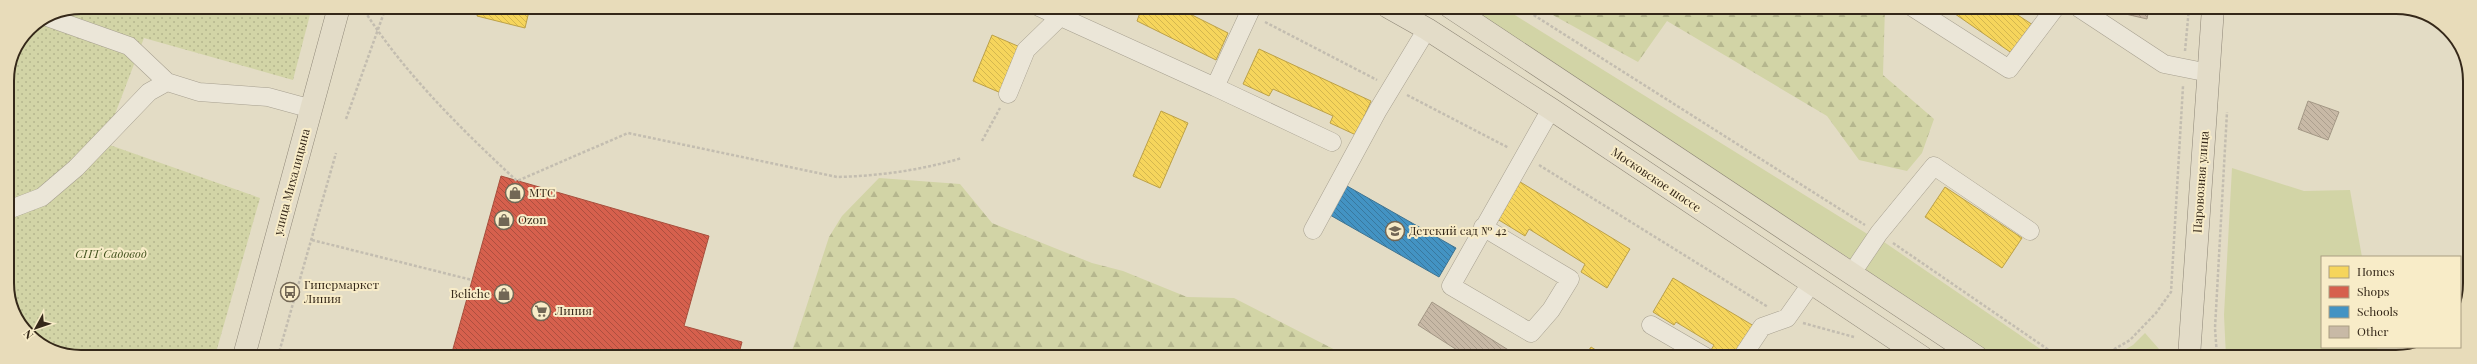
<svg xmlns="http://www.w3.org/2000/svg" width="2477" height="364" font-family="'Playfair Display',serif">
<defs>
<pattern id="forest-firs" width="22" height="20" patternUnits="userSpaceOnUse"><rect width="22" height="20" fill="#d2d4a6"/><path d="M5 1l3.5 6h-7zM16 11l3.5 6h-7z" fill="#b5b68e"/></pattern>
<pattern id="garden-dots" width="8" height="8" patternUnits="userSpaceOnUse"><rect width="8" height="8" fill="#d2d4a6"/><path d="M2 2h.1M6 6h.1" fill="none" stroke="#b5b68e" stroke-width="1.8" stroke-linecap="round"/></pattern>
<pattern id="homes-back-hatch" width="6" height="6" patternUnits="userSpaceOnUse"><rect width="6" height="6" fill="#f6d55c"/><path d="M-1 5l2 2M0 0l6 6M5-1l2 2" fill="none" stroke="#d4b74f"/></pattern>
<pattern id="shops-back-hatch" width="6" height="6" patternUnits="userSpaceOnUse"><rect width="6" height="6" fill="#d6604d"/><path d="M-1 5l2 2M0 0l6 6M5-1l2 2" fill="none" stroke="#ae4f3f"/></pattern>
<pattern id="schools-back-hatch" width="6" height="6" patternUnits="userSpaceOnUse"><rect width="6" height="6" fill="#4393c3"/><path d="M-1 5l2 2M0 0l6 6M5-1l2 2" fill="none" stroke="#39789e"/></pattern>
<pattern id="building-back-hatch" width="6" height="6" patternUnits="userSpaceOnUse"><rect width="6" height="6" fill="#c8b9a6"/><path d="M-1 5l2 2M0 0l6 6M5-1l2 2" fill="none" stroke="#ac9f8e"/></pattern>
</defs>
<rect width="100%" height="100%" fill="#e3dcc5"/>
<path fill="#d2d4a6" d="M 1463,7 L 1502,7 L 1869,235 L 1852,260 Z
M 2232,168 L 2304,191 L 2350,190 L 2362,257 L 2322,257 L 2322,347 L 2377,347 L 2379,357 L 2226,357 L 2224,315 Z
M 1884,242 L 2052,357 L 1996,357 L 1865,269 Z
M 2145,333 L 2166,357 L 2112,357 L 2133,345 Z"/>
<path fill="url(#forest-firs)" d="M 1555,7 L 1724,7 L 1738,13 L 1747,7 L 1885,7 L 1883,75 L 1934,119 L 1922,153 L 1907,171 L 1859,160 L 1827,116 L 1667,21 L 1638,62 L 1551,14 Z
M 879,178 L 960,184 L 992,223 L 1092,263 L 1123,271 L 1187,297 L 1234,298 L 1349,357 L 790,357 L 829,237 L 842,216 Z"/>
<path fill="url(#garden-dots)" d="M 81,7 L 312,7 L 293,80 L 144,38 L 104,143 L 260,198 L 215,356 L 72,356 L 32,338 L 9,302 L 7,81 L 13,53 L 29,29 L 53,13 Z"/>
<path fill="url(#homes-back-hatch)" stroke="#bca148" d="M 479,7 L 530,7 L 525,28 L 477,16 Z
M 1142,7 L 1176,7 L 1228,33 L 1216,60 L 1137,21 Z
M 1945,7 L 2007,8 L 2033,25 L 2013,54 Z
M 992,35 L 1020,47 L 1001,93 L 973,81 Z
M 1259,49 L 1371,101 L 1356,135 L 1330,123 L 1333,116 L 1273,89 L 1269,96 L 1243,84 Z
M 1161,111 L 1188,123 L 1160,188 L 1133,176 Z
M 1517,180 L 1630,249 L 1607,288 L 1581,272 L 1585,264 L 1529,229 L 1525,236 L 1494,217 Z
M 1945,187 L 2022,238 L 2002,268 L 1925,217 Z
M 1673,278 L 1754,326 L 1736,357 L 1723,357 L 1711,350 L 1714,345 L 1676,322 L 1674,325 L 1653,312 Z
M 1591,347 L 1607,357 L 1584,357 Z"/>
<path fill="url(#shops-back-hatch)" stroke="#a64f3d" d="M 501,176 L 709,236 L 684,326 L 742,342 L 738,357 L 451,356 Z"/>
<path fill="url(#schools-back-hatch)" stroke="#3f7390" d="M 1347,186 L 1456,248 L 1439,277 L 1330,215 Z"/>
<path fill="url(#building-back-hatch)" stroke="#a39785" d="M 2118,8 L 2149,8 L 2147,19 L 2117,12 Z
M 2308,101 L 2339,112 L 2328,140 L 2298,129 Z
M 1432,302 L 1518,356 L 1518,357 L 1468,357 L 1418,325 Z"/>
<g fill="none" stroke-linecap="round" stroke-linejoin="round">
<g stroke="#a7a090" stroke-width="19">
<path id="minor" d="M 1039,7 L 1215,87
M 1252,7 L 1215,87 L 1332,142
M 1912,7 L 2009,69 L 2055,8
M 2079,8 L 2164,64 L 2209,73
M 47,17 L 129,46 L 167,82 L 199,92 L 268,97 L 312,109
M 1008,94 L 1026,50 L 1060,17
M 8,210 L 42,197 L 76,168 L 149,92 L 167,82
M 1483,227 L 1570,279 L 1551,310 L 1531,333 L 1451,286 L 1551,109
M 1313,230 L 1378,110 L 1427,29
M 1852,273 L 1879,233 L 1934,166 L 2030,231
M 1651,325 L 1706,357
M 1742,357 L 1762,327 L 1787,318 L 1811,284"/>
</g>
<g stroke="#8d8576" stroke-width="23">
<path id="major" d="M 1388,7 L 1427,29 L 1551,109 L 1922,357
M 1450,7 L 1977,357
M 244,356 L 339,7
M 2189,357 L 2213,8"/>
</g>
<path stroke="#c3bdb0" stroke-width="2.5" stroke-dasharray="3 2" stroke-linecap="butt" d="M 362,7 C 403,72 460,128 517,181 L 628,133 L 837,177 C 880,176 921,170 962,158
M 1521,7 L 1865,225
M 1265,22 L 1377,80
M 2185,51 L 2189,8
M 1407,95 L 1509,148
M 346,119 L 386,7
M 982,141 L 1000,108
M 1539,165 L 1768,307
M 312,240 L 472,280
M 1893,243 L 2059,357
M 1803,323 L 1854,337
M 278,356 L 336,153
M 2101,357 L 2130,340 L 2156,313 L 2171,292 L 2183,86
M 2217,357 L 2215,328 L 2227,112"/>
<use href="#minor" stroke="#ebe6d8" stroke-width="18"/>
<use href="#major" stroke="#e3dcc8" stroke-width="22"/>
</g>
<defs>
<g id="shop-ring" transform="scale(1)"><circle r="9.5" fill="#f8ecc8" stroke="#726755" stroke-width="1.5"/><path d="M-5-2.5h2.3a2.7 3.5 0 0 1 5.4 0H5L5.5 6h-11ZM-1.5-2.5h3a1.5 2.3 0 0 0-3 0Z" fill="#726755"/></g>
<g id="school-ring" transform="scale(1)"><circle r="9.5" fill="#f8ecc8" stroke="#726755" stroke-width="1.5"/><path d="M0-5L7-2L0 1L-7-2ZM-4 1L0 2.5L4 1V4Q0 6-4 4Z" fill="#726755"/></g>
<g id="bus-ring" transform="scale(1)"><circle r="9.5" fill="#f8ecc8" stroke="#726755" stroke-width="1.5"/><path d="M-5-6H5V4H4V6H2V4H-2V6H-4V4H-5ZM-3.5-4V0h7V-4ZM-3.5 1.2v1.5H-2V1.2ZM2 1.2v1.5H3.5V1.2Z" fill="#726755"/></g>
<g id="supermarket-ring" transform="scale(1)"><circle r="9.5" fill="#f8ecc8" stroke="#726755" stroke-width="1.5"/><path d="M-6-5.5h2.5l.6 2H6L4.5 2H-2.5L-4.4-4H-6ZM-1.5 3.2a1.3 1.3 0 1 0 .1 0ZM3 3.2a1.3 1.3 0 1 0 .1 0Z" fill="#726755"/></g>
</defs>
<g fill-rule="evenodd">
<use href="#shop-ring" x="515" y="193"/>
<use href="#shop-ring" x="504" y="220"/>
<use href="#school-ring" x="1395" y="231"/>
<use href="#bus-ring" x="290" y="292"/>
<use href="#shop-ring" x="504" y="294"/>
<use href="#supermarket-ring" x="541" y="311"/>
</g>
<g text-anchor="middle" stroke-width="4" stroke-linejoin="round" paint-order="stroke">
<g font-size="12" fill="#352819" stroke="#f8ecc8">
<text transform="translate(1656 180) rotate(34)" y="4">Московское шоссе</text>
<text transform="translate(292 182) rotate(-75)" y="4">улица Михалицына</text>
<text transform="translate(2201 182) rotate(-86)" y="4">Паровозная улица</text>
</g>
<g font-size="12" fill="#352819" stroke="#f8ecc8" text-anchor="start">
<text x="529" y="197">МТС</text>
<text x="518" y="224">Ozon</text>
<text x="1409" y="235">Детский сад № 42</text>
<text x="304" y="289">Гипермаркет<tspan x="304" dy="14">Линия</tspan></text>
<text x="490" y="298" text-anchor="end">Beliche</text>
<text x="555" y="315">Линия</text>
</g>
<g font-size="12" font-style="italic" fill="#43531e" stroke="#f8ecc8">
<text x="111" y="258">СНТ Садовод</text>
</g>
</g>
<path d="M0 0H2477V364H0ZM81 14H2396A67 67 0 0 1 2463 81V283A67 67 0 0 1 2396 350H81A67 67 0 0 1 14 283V81A67 67 0 0 1 81 14Z" fill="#e8dcba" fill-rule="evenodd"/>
<path fill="none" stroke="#352819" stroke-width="2" d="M81 14H2396A67 67 0 0 1 2463 81V283A67 67 0 0 1 2396 350H81A67 67 0 0 1 14 283V81A67 67 0 0 1 81 14Z"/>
<rect x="2321" y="256" width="140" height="92" fill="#f8ecc8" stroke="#aa9e82"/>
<rect x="2329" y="266" width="20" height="12" fill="#f6d55c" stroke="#aa9e82"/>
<text x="2357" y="276" font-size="12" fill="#352819">Homes</text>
<rect x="2329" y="286" width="20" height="12" fill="#d6604d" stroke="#aa9e82"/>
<text x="2357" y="296" font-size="12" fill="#352819">Shops</text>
<rect x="2329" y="306" width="20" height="12" fill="#4393c3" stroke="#aa9e82"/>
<text x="2357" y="316" font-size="12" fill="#352819">Schools</text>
<rect x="2329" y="326" width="20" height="12" fill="#c8b9a6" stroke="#aa9e82"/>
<text x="2357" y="336" font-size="12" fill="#352819">Other</text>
<g transform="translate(36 328) rotate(230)" stroke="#f8ecc8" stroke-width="3" paint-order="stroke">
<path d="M0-3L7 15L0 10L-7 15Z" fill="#352819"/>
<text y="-6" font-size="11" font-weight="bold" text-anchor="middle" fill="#352819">N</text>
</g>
</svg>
